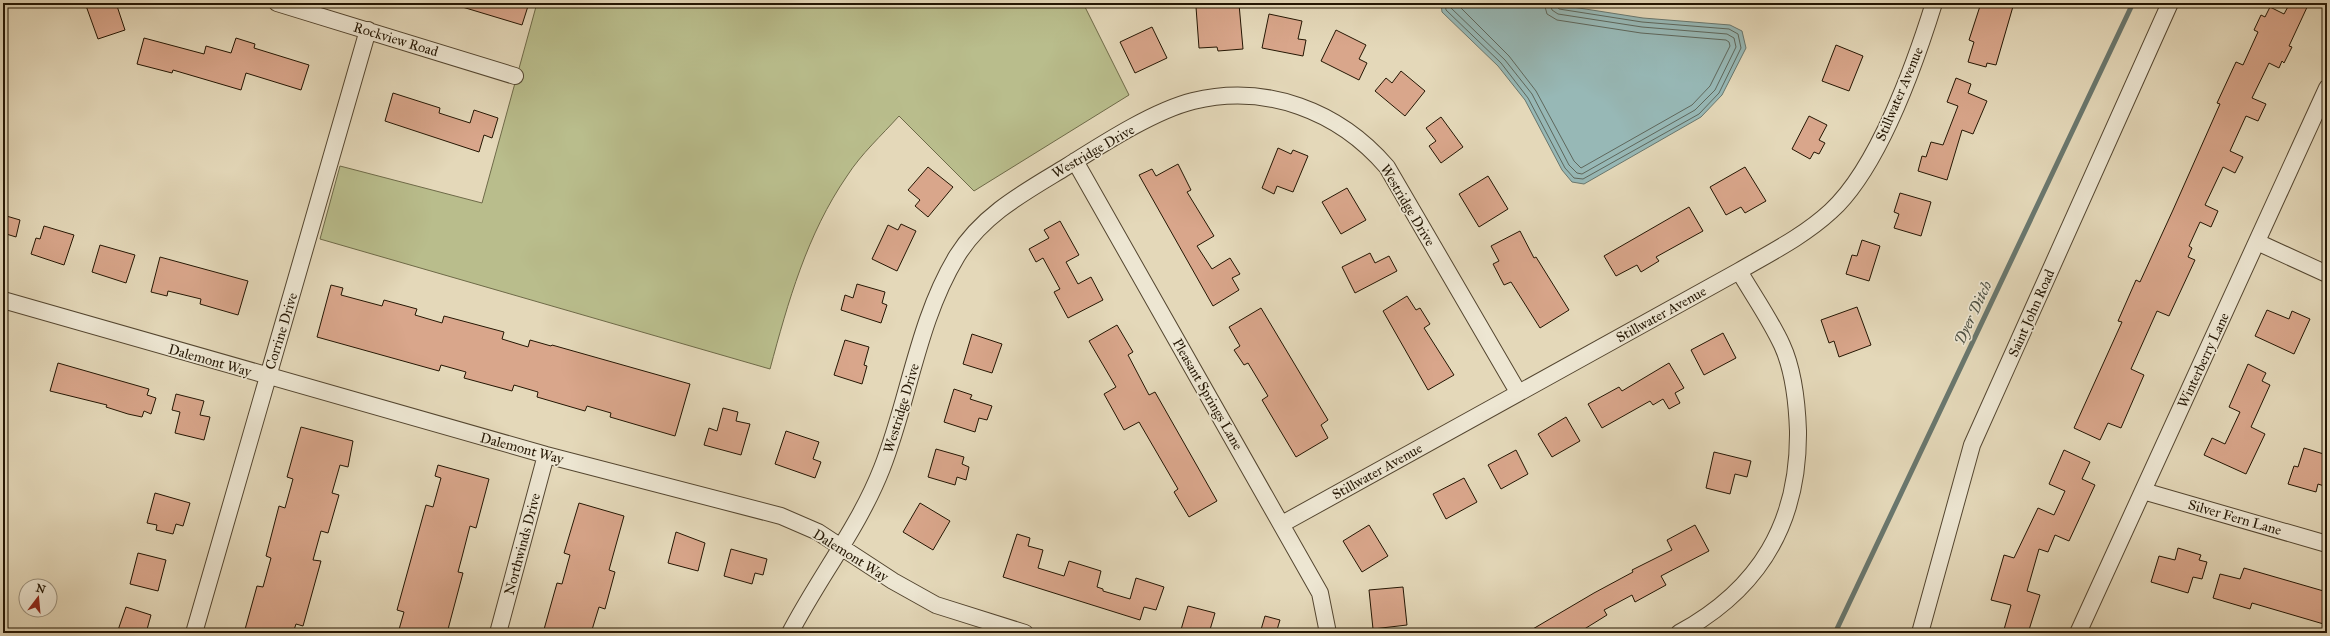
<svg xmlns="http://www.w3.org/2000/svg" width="2330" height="636" font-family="'IM FELL Great Primer',serif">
<rect width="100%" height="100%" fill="#e4d8b9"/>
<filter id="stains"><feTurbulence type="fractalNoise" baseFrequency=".005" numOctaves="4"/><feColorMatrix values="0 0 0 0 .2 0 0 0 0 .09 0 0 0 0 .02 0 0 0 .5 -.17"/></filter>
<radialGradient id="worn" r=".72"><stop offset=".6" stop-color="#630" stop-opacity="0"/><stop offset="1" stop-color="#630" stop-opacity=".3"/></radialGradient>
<path fill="#b9bd8c" stroke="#6e6a48" d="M 537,3 L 1083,3 L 1129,95 L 974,191 L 899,116 C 882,135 861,154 847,176 C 807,234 788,302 770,369 L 320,239 L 340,166 L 482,203 Z"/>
<path fill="#97b8b6" stroke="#69776e" d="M 1441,3 L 1547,3 L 1643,18 L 1730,25 L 1742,31 L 1746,48 L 1722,95 L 1701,117 L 1584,184 L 1572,182 L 1562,170 L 1525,100 L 1498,66 L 1442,12 Z"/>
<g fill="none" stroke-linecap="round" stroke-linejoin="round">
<path stroke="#5e675c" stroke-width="1" d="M 1445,3 L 1446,10 L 1501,63 L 1528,98 L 1565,168 L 1574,178 L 1583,179 L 1699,114 L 1719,93 L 1741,48 L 1738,34 L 1729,29 L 1642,22 L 1559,9 L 1555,3
M 1450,3 L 1451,8 L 1505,60 L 1532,94 L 1569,165 L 1577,173 L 1582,174 L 1695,110 L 1715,90 L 1736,47 L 1734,38 L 1727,34 L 1642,27 L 1558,14 L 1552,10 L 1550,3
M 1456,3 L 1509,56 L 1536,91 L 1574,161 L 1581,168 L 1692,105 L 1710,86 L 1730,46 L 1729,42 L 1726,40 L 1641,33 L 1557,20 L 1547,14 L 1544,3"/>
<path stroke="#69776e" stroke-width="5" d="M 1835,633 L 2133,3"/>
</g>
<path fill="#d9a68b" stroke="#241603" d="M 85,3 L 116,3 L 125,30 L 98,39 Z
M 460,3 L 529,3 L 522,25 L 459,6 Z
M 1981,3 L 2014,3 L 1996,65 L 1987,63 L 1986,67 L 1968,62 L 1974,42 L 1969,40 Z
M 2290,3 L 2309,3 L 2289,46 L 2292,47 L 2284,63 L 2282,61 L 2279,68 L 2269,63 L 2252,98 L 2266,104 L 2258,121 L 2246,116 L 2230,151 L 2243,157 L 2235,173 L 2223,167 L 2205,205 L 2218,211 L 2211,227 L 2200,222 L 2189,246 L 2192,248 L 2188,257 L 2195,260 L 2169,316 L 2157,311 L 2131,369 L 2144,375 L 2121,428 L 2108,423 L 2100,440 L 2074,428 L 2122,322 L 2118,321 L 2136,280 L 2140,282 L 2173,210 L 2220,104 L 2217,103 L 2236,62 L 2243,65 L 2258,32 L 2254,30 L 2261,15 L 2265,17 L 2270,7 L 2284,14 Z
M 1239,4 L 1243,49 L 1218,51 L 1217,47 L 1199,48 L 1196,7 Z
M 1269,14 L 1302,21 L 1298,39 L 1306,40 L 1303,56 L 1262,48 Z
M 1152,27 L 1167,58 L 1135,73 L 1120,42 Z
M 1336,30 L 1366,45 L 1359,59 L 1367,63 L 1359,80 L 1321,61 Z
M 144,38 L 204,54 L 206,46 L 231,53 L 236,38 L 255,44 L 254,48 L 309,65 L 301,90 L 246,73 L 241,90 L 173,70 L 172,73 L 137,64 Z
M 1836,45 L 1863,56 L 1849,91 L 1822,81 Z
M 1401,71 L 1425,91 L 1405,116 L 1375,91 L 1386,78 L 1392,83 Z
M 1956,78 L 1971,84 L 1968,93 L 1987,101 L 1973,134 L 1962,130 L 1947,180 L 1918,171 L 1922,156 L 1926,157 L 1931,142 L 1943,145 L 1958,106 L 1947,102 Z
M 393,93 L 440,108 L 439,113 L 470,123 L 474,110 L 498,118 L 492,138 L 484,135 L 479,152 L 385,121 Z
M 1809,116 L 1827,125 L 1819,140 L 1825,143 L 1819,154 L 1814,152 L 1810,159 L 1792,149 Z
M 1441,117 L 1463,147 L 1441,163 L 1429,146 L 1436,141 L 1426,128 Z
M 1278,148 L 1291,154 L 1293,150 L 1308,156 L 1293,192 L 1277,186 L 1274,194 L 1262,188 Z
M 1178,164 L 1191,190 L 1187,192 L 1214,236 L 1197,246 L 1212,269 L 1230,258 L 1240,274 L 1232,278 L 1239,290 L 1213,306 L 1139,175 L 1152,169 L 1156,176 Z
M 928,167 L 953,187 L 928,217 L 915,206 L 920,200 L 908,190 Z
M 1745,167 L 1766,201 L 1745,213 L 1741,207 L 1726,215 L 1710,187 Z
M 1488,176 L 1508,209 L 1479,227 L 1459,194 Z
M 1347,188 L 1366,220 L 1341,234 L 1322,202 Z
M 1900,193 L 1931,202 L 1921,236 L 1894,228 L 1899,214 L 1894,212 Z
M 1689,207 L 1703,231 L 1656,257 L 1659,261 L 1641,272 L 1637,265 L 1616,276 L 1604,256 Z
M 3,215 L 20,220 L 16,237 L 3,233 Z
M 1060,221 L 1079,255 L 1066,262 L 1078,284 L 1091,277 L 1103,300 L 1068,318 L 1054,292 L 1060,289 L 1043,258 L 1036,262 L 1029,249 L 1049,238 L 1044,230 Z
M 901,224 L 916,231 L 897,271 L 872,259 L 888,225 L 898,230 Z
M 44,226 L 74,235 L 64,265 L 31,254 L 36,238 L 40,239 Z
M 1520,231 L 1534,258 L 1536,257 L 1569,310 L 1540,328 L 1511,282 L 1504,285 L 1493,264 L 1499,261 L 1491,246 Z
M 1862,240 L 1880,246 L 1869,281 L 1846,274 L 1852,255 L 1857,256 Z
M 100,245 L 135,255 L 126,283 L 92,272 Z
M 1370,253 L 1375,263 L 1389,256 L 1397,271 L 1355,293 L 1342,267 Z
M 160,257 L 248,281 L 238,315 L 200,304 L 201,299 L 168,291 L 167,296 L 151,292 Z
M 857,284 L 885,292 L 882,303 L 887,305 L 881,323 L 841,310 L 845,295 L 853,298 Z
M 331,285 L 343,288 L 341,295 L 382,306 L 384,300 L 417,309 L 415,315 L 442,323 L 444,316 L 504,332 L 502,339 L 528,347 L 530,340 L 551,346 L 552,345 L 690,384 L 675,436 L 610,417 L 611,413 L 587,406 L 585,411 L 537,397 L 538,392 L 514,385 L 512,391 L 464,378 L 466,372 L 441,365 L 439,371 L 317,337 Z
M 1407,296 L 1416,310 L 1420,308 L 1430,324 L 1424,328 L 1454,375 L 1428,390 L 1383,311 Z
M 1857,307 L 1871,345 L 1839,357 L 1834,341 L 1829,343 L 1821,320 Z
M 1261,308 L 1328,420 L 1321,425 L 1328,438 L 1296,457 L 1262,400 L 1268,396 L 1248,363 L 1244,365 L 1234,350 L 1240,346 L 1229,327 Z
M 2267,310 L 2289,319 L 2292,311 L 2310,319 L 2294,354 L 2255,336 Z
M 1117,325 L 1133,352 L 1128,355 L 1149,395 L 1155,392 L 1217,501 L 1189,517 L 1174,492 L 1178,489 L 1139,422 L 1124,430 L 1104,394 L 1116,387 L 1089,341 Z
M 1723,333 L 1736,358 L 1704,375 L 1691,350 Z
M 972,334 L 1002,344 L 992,373 L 963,364 Z
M 845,340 L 869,347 L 864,365 L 867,366 L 862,384 L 834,375 Z
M 58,363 L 149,389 L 147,395 L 156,398 L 151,414 L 144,411 L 142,417 L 128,414 L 106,407 L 107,405 L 50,391 Z
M 1669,363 L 1684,388 L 1675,393 L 1680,403 L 1669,409 L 1663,399 L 1653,405 L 1650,401 L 1602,428 L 1588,404 L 1619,387 L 1622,391 Z
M 2248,364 L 2266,373 L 2262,381 L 2270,385 L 2251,427 L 2265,434 L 2246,474 L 2204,455 L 2212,438 L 2225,444 L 2240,412 L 2229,407 Z
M 954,389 L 972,395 L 970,399 L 992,406 L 987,420 L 979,418 L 975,432 L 944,422 Z
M 176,394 L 204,401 L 200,415 L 210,417 L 204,440 L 175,433 L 180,412 L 172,410 Z
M 723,408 L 738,412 L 736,421 L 750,424 L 741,455 L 704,445 L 709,428 L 717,431 Z
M 1566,417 L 1580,441 L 1552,457 L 1538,434 Z
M 301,427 L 353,441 L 348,467 L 340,465 L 332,493 L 339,495 L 328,533 L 321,531 L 313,560 L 321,561 L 303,626 L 296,624 L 293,633 L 244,633 L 257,586 L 263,587 L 271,558 L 266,556 L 279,506 L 285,508 L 293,479 L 287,477 Z
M 786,431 L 819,442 L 813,459 L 821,462 L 815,478 L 775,464 Z
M 2304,448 L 2327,455 L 2327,487 L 2318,484 L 2316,492 L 2288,484 L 2294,466 L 2298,467 Z
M 936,449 L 964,457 L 962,464 L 969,467 L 966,480 L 957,477 L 955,485 L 928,477 Z
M 1516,450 L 1528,474 L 1501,489 L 1488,465 Z
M 2064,450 L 2090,462 L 2082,479 L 2095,485 L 2069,541 L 2055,535 L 2048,552 L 2039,549 L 2027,591 L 2040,595 L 2028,633 L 2003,633 L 2011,605 L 1991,600 L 2004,555 L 2014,558 L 2038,508 L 2054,515 L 2065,491 L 2049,484 Z
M 1714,452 L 1751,461 L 1747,477 L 1735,474 L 1730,494 L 1706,488 Z
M 438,465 L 489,479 L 476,528 L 470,526 L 462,557 L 458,572 L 463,573 L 447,633 L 398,633 L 404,612 L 397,610 L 426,505 L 433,507 L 441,478 L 435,476 Z
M 1464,478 L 1477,502 L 1446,519 L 1433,494 Z
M 155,493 L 190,503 L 183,526 L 176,524 L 173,534 L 156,530 L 157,525 L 147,523 Z
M 579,503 L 624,516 L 609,570 L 615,572 L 605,609 L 599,607 L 591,633 L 543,633 L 557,583 L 562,584 L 570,555 L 564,553 Z
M 920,503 L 950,521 L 933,550 L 903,532 Z
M 1369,525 L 1388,556 L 1362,572 L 1343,541 Z
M 1695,525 L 1709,551 L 1661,576 L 1666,585 L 1635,602 L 1632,595 L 1604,610 L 1607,615 L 1578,633 L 1526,633 L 1594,593 L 1633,572 L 1632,570 L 1672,550 L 1667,540 Z
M 676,532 L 705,543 L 698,571 L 668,563 Z
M 1017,534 L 1030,538 L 1028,546 L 1043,550 L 1038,568 L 1064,576 L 1069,561 L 1101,571 L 1097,587 L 1103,589 L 1103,591 L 1130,599 L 1136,578 L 1164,587 L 1156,610 L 1144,607 L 1140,620 L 1003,577 Z
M 2178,548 L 2201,555 L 2199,560 L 2207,562 L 2202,579 L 2193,577 L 2188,593 L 2151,582 L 2159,556 L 2175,560 Z
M 731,549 L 767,559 L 763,575 L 755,573 L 752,584 L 724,576 Z
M 138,553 L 166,560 L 158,591 L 130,584 Z
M 2244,568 L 2327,592 L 2327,625 L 2252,603 L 2250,609 L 2213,598 L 2220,574 L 2240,579 Z
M 1403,587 L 1407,625 L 1373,629 L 1369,590 Z
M 1188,606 L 1215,613 L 1209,633 L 1180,633 Z
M 126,607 L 151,615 L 146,633 L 117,633 Z
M 1265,616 L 1280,620 L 1276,633 L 1260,633 Z"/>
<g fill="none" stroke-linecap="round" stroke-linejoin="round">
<g stroke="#544630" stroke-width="18">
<path id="street" d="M 277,3 L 515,76
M 1075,161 L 1320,593 L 1328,633
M 2257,242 L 2327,274
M 3,300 L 546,455 L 781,516 L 818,532 L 893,581 L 936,605 L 1025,633
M 2143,491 L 2327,544
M 1282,524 L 1739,271 C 1770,253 1804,236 1831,211 C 1878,168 1915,64 1934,3
M 194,633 L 368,30
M 498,633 L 546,455
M 790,633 C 819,577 859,527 882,468 C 909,399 918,320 957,256 C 983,214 1025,192 1066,167 C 1101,145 1153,111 1193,101 C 1266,83 1339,111 1387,167 L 1518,392
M 1679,633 C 1760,589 1799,523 1798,431 C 1797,402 1794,371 1782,345 C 1770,319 1753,295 1739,271
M 1920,633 L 1972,445 L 2170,3
M 2078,633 L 2327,88"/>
</g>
<use href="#street" stroke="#ede6d2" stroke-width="16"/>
</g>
<g text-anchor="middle" stroke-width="3.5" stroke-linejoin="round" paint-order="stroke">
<g font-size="14" fill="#241603" stroke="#ede6d2">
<text transform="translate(396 39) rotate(17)" y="5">Rockview Road</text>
<text transform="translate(1899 94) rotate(-67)" y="5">Stillwater Avenue</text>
<text transform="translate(1093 151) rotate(-30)" y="5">Westridge Drive</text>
<text transform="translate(1408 205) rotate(59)" y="5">Westridge Drive</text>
<text transform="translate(2031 313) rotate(-66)" y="5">Saint John Road</text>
<text transform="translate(1661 314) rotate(-29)" y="5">Stillwater Avenue</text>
<text transform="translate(281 331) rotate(-73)" y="5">Corrine Drive</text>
<text transform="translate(210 360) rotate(16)" y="5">Dalemont Way</text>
<text transform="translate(2203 360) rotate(-65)" y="5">Winterberry Lane</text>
<text transform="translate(1208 394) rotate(60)" y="5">Pleasant Springs Lane</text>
<text transform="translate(901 408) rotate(-73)" y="5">Westridge Drive</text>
<text transform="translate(522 448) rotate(15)" y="5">Dalemont Way</text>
<text transform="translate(1377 471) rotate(-29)" y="5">Stillwater Avenue</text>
<text transform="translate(2235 517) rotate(16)" y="5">Silver Fern Lane</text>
<text transform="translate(522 544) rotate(-75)" y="5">Northwinds Drive</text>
<text transform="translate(851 555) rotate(32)" y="5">Dalemont Way</text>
</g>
<g font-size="15" font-style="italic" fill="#4c4f42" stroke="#ede6d2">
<text transform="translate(1973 313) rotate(-65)" y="5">Dyer Ditch</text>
</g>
</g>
<rect width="2330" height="636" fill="none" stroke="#e4d8b9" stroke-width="16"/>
<rect x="4" y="4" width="2322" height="628" fill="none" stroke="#241603" stroke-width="2"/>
<rect x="8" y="8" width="2314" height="620" fill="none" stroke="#241603"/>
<g transform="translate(38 598) rotate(16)"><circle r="19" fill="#ede6d2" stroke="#9d937f"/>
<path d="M0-3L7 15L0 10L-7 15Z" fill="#8f2418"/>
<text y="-6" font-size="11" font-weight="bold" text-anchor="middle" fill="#241603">N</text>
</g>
<rect width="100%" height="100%" filter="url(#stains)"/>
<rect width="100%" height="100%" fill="url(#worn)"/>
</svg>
